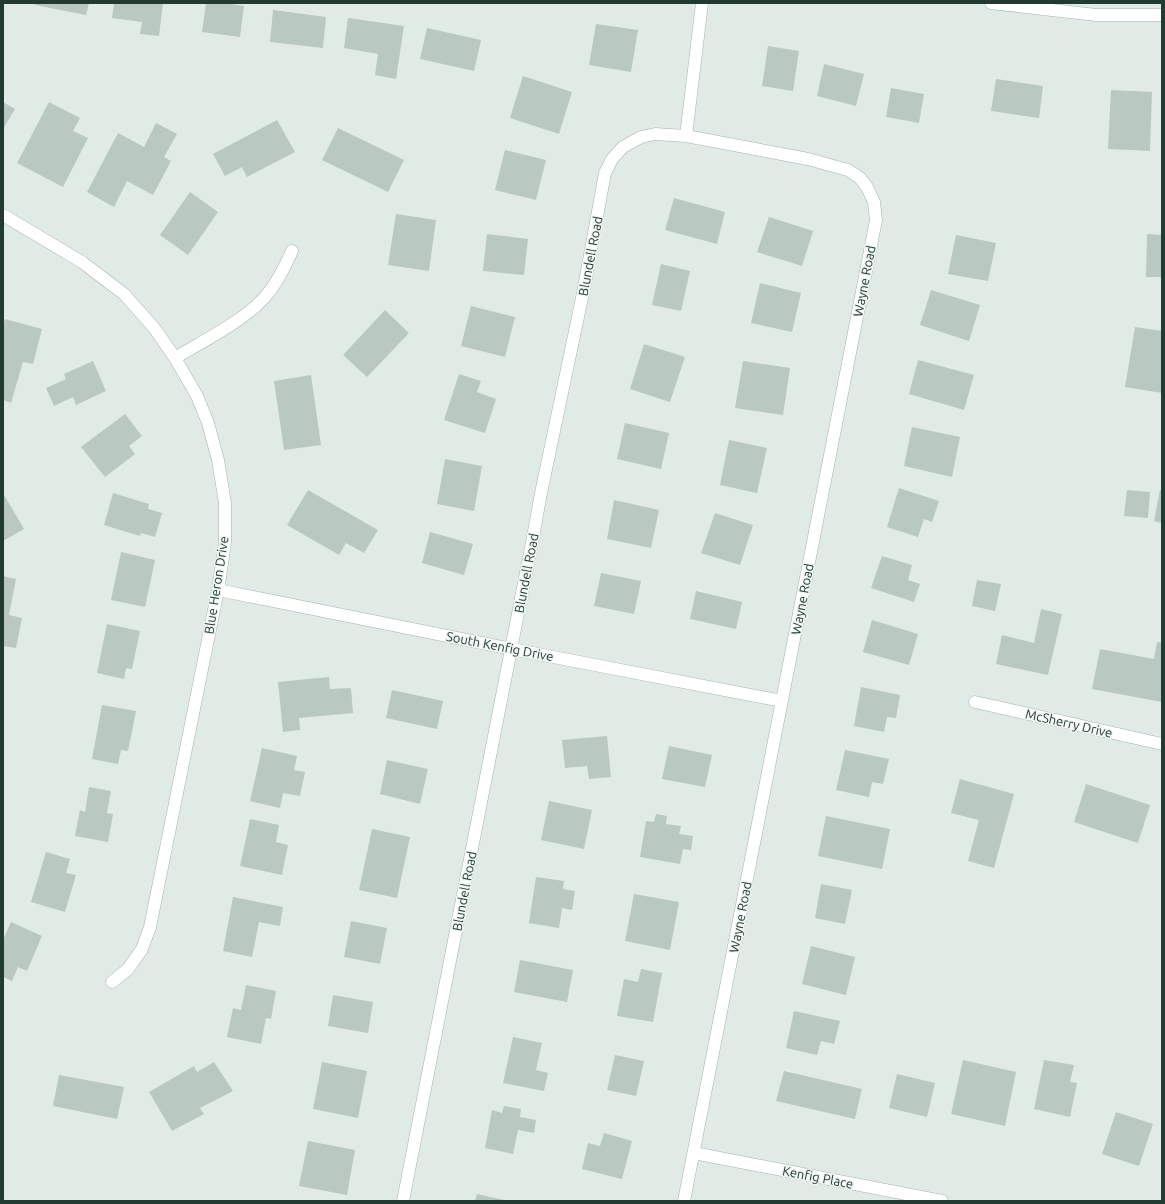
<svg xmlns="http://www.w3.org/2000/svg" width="1165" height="1204" font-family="Ubuntu,sans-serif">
<rect width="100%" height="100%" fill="#e1ebe6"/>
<path fill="#b9c8c1" d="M 35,3 L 89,3 L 86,15 L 35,5 Z
M 114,3 L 163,3 L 159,36 L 140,34 L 142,22 L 112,18 Z
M 206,3 L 225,3 L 244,6 L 240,37 L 202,32 Z
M 273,10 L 326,17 L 323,48 L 270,42 Z
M 348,18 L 404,26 L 396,79 L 375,75 L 378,54 L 344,48 Z
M 596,24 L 638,30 L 631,72 L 589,65 Z
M 427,28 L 481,40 L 474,71 L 420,59 Z
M 768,46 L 799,51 L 793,91 L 762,86 Z
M 824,64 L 864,74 L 856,106 L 817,96 Z
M 523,76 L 572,92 L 559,134 L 510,118 Z
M 996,79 L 1043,86 L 1039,118 L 991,111 Z
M 891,88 L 924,94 L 919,123 L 886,117 Z
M 1111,90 L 1152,92 L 1150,151 L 1108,149 Z
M 3,102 L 15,109 L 3,129 Z
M 49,102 L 80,118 L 73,131 L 88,138 L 63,187 L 17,163 Z
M 277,120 L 295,152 L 247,177 L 242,167 L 225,176 L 213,154 Z
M 156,123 L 177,134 L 164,157 L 171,161 L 153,195 L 127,181 L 114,207 L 87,192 L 118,133 L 144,147 Z
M 338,128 L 404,160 L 388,192 L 322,160 Z
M 505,150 L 546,160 L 536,200 L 495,190 Z
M 190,192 L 218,212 L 188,255 L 160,235 Z
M 674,198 L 725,212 L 717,244 L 665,230 Z
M 396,214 L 436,220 L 429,271 L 388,265 Z
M 769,217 L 813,231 L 802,266 L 757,252 Z
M 487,234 L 528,239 L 524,275 L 483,271 Z
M 1147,234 L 1162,235 L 1162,277 L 1146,277 Z
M 956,235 L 996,243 L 988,281 L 948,274 Z
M 661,264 L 690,271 L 681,311 L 652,305 Z
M 760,283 L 801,293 L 792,332 L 751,323 Z
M 931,290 L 980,305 L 969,341 L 920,325 Z
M 471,306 L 515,317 L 505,357 L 461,346 Z
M 385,310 L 409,333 L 367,377 L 343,355 Z
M 5,319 L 42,329 L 33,364 L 23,362 L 11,403 L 3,400 L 3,326 Z
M 1135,327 L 1162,331 L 1162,393 L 1125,387 Z
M 644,344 L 685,357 L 670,402 L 630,389 Z
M 918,360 L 974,375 L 964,410 L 909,394 Z
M 93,361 L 106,391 L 76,405 L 73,397 L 54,406 L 46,388 L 66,379 L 64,374 Z
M 743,361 L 790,368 L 783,415 L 735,408 Z
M 459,374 L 481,381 L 477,392 L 496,399 L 485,433 L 444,420 Z
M 311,375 L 321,445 L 284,450 L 274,381 Z
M 125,414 L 142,436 L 129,446 L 135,454 L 105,477 L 81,447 Z
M 625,423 L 669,433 L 661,469 L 617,459 Z
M 912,427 L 960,437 L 952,477 L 904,466 Z
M 729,440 L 767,448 L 757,493 L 720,485 Z
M 445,459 L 482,466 L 474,511 L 437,504 Z
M 899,488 L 939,501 L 932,522 L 924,519 L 918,537 L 887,527 Z
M 308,490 L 378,530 L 364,553 L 346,543 L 339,555 L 287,525 Z
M 1127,490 L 1150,492 L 1148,518 L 1124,516 Z
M 1160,490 L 1162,491 L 1162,523 L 1154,521 Z
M 3,493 L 24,529 L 3,541 Z
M 113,493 L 149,504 L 148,509 L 162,513 L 155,537 L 141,533 L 140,536 L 104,525 Z
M 614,500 L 659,510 L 651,548 L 607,539 Z
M 715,513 L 753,525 L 740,565 L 701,553 Z
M 430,532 L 473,544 L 464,575 L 422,563 Z
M 121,552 L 155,560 L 145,607 L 111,600 Z
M 882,556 L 912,565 L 908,580 L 920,584 L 914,602 L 871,588 Z
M 601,573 L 641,581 L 634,614 L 594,606 Z
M 3,576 L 16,579 L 9,615 L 22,618 L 16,648 L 3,646 Z
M 977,580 L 1001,584 L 995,611 L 972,606 Z
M 696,591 L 742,602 L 736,629 L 690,619 Z
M 1041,609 L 1062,614 L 1048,675 L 996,664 L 1002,635 L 1034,643 Z
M 872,620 L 918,634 L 909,665 L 863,652 Z
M 107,624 L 140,631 L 132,669 L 126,668 L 124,679 L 97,673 Z
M 1157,642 L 1162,643 L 1162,702 L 1092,689 L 1100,649 L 1154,659 Z
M 329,677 L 330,689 L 351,688 L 353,713 L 299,718 L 300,730 L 283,732 L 278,682 Z
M 861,687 L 900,695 L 896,718 L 887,717 L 884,732 L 854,726 Z
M 392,690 L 443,701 L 437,729 L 386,718 Z
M 102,705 L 136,711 L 128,751 L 121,750 L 118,764 L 92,759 Z
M 607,736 L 611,777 L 589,779 L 587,766 L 565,768 L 562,740 Z
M 669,746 L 712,755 L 705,787 L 662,779 Z
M 262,748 L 297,756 L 294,770 L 305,772 L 300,796 L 283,793 L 280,808 L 250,801 Z
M 845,750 L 889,759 L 883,784 L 872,782 L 869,797 L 836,790 Z
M 387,760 L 428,769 L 420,804 L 380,794 Z
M 960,779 L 1014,794 L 994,868 L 968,861 L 979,820 L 951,813 Z
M 1086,784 L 1150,805 L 1138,843 L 1074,822 Z
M 89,787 L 111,791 L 107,813 L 113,814 L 108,842 L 75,836 L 80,810 L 85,812 Z
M 549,801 L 592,810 L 584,849 L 541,840 Z
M 656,814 L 667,816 L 666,824 L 681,826 L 679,834 L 693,836 L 691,850 L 683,849 L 680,864 L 640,857 L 646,821 L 654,822 Z
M 826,816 L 890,829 L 882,869 L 818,856 Z
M 250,819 L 279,825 L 276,842 L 288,845 L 282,875 L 240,866 Z
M 372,829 L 410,837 L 397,898 L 359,890 Z
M 46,852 L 70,859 L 66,873 L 76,875 L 65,912 L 31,902 Z
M 536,877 L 564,881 L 563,889 L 575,891 L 572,910 L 562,908 L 559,928 L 529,923 Z
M 821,884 L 852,890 L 845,924 L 815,918 Z
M 634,894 L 679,902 L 670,950 L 625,941 Z
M 233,897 L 283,907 L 280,926 L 259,922 L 252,957 L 223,951 Z
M 351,921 L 387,928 L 380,964 L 344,957 Z
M 11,922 L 42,936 L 27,971 L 18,967 L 12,981 L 3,977 L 3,940 Z
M 811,946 L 855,957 L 846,995 L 802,984 Z
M 520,960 L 573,970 L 567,1002 L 514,992 Z
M 641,969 L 662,973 L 653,1022 L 617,1016 L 624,979 L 638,982 Z
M 246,985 L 276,991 L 271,1019 L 266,1018 L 261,1044 L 227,1037 L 233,1008 L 241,1010 Z
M 333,995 L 373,1002 L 368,1033 L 328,1026 Z
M 794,1011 L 840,1021 L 834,1044 L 821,1041 L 817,1055 L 786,1048 Z
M 513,1037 L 542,1043 L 536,1070 L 548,1073 L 544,1091 L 503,1083 Z
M 615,1055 L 644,1061 L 636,1096 L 607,1090 Z
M 963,1060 L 1016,1072 L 1005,1126 L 951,1114 Z
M 1044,1060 L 1074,1065 L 1070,1082 L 1077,1083 L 1070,1117 L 1034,1109 Z
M 214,1062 L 233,1091 L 200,1108 L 204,1114 L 172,1131 L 149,1092 L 194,1066 L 197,1072 Z
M 322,1062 L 367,1071 L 358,1118 L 313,1109 Z
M 784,1071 L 862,1089 L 855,1119 L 776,1101 Z
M 897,1074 L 935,1083 L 927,1117 L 889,1108 Z
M 59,1075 L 124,1087 L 117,1119 L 53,1106 Z
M 504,1106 L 521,1109 L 520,1117 L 536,1120 L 534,1133 L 518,1130 L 513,1154 L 485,1148 L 492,1110 L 502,1113 Z
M 1116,1112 L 1153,1124 L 1139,1166 L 1102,1154 Z
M 604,1133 L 632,1141 L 622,1179 L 582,1169 L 588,1143 L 600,1146 Z
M 308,1141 L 355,1150 L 347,1195 L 299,1186 Z
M 477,1194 L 504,1200 L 504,1201 L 475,1201 Z"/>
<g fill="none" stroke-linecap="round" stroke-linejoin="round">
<g stroke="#a4b3ac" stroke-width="13">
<path id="street" d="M 686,136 L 702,3
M 3,215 L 82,262 L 124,294 L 155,329 L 175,358 L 197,396 L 208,423 L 218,460 L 225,503 L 225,543 L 218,590 L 150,927 L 142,949 L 128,969 L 112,982
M 175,358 C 203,341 242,322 264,298 C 276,285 284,268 292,251
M 218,590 L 512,649 L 782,701
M 975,702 L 1162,744
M 694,1153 L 942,1201
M 403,1201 L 533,537 L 541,493 L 583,293 L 605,173 L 612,159 L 623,147 L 641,137 L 655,134 L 686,136 L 808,159 L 848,170 L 860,178 L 867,187 L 874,202 L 876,220 L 684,1201"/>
</g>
<g stroke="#a0b6ad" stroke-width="13">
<path id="secondary" d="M 991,3 L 1096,15 L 1162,15"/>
</g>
<use href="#street" stroke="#fff" stroke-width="12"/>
<use href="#secondary" stroke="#fff" stroke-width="12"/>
</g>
<g text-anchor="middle" stroke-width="3" stroke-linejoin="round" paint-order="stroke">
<g font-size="13" fill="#223b32" stroke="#f1f8f4">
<text transform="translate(590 256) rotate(-79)" y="5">Blundell Road</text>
<text transform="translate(864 281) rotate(-79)" y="5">Wayne Road</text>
<text transform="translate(526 573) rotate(-79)" y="5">Blundell Road</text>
<text transform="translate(216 585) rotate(-81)" y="5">Blue Heron Drive</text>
<text transform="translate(802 599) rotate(-79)" y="5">Wayne Road</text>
<text transform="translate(500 646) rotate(11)" y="5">South Kenfig Drive</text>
<text transform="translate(1069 723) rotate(13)" y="5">McSherry Drive</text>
<text transform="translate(464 891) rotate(-79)" y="5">Blundell Road</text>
<text transform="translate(740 917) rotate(-79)" y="5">Wayne Road</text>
<text transform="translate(818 1177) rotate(11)" y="5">Kenfig Place</text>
</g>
</g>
<rect width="1165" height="1204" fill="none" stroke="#223b32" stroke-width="8"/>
</svg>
